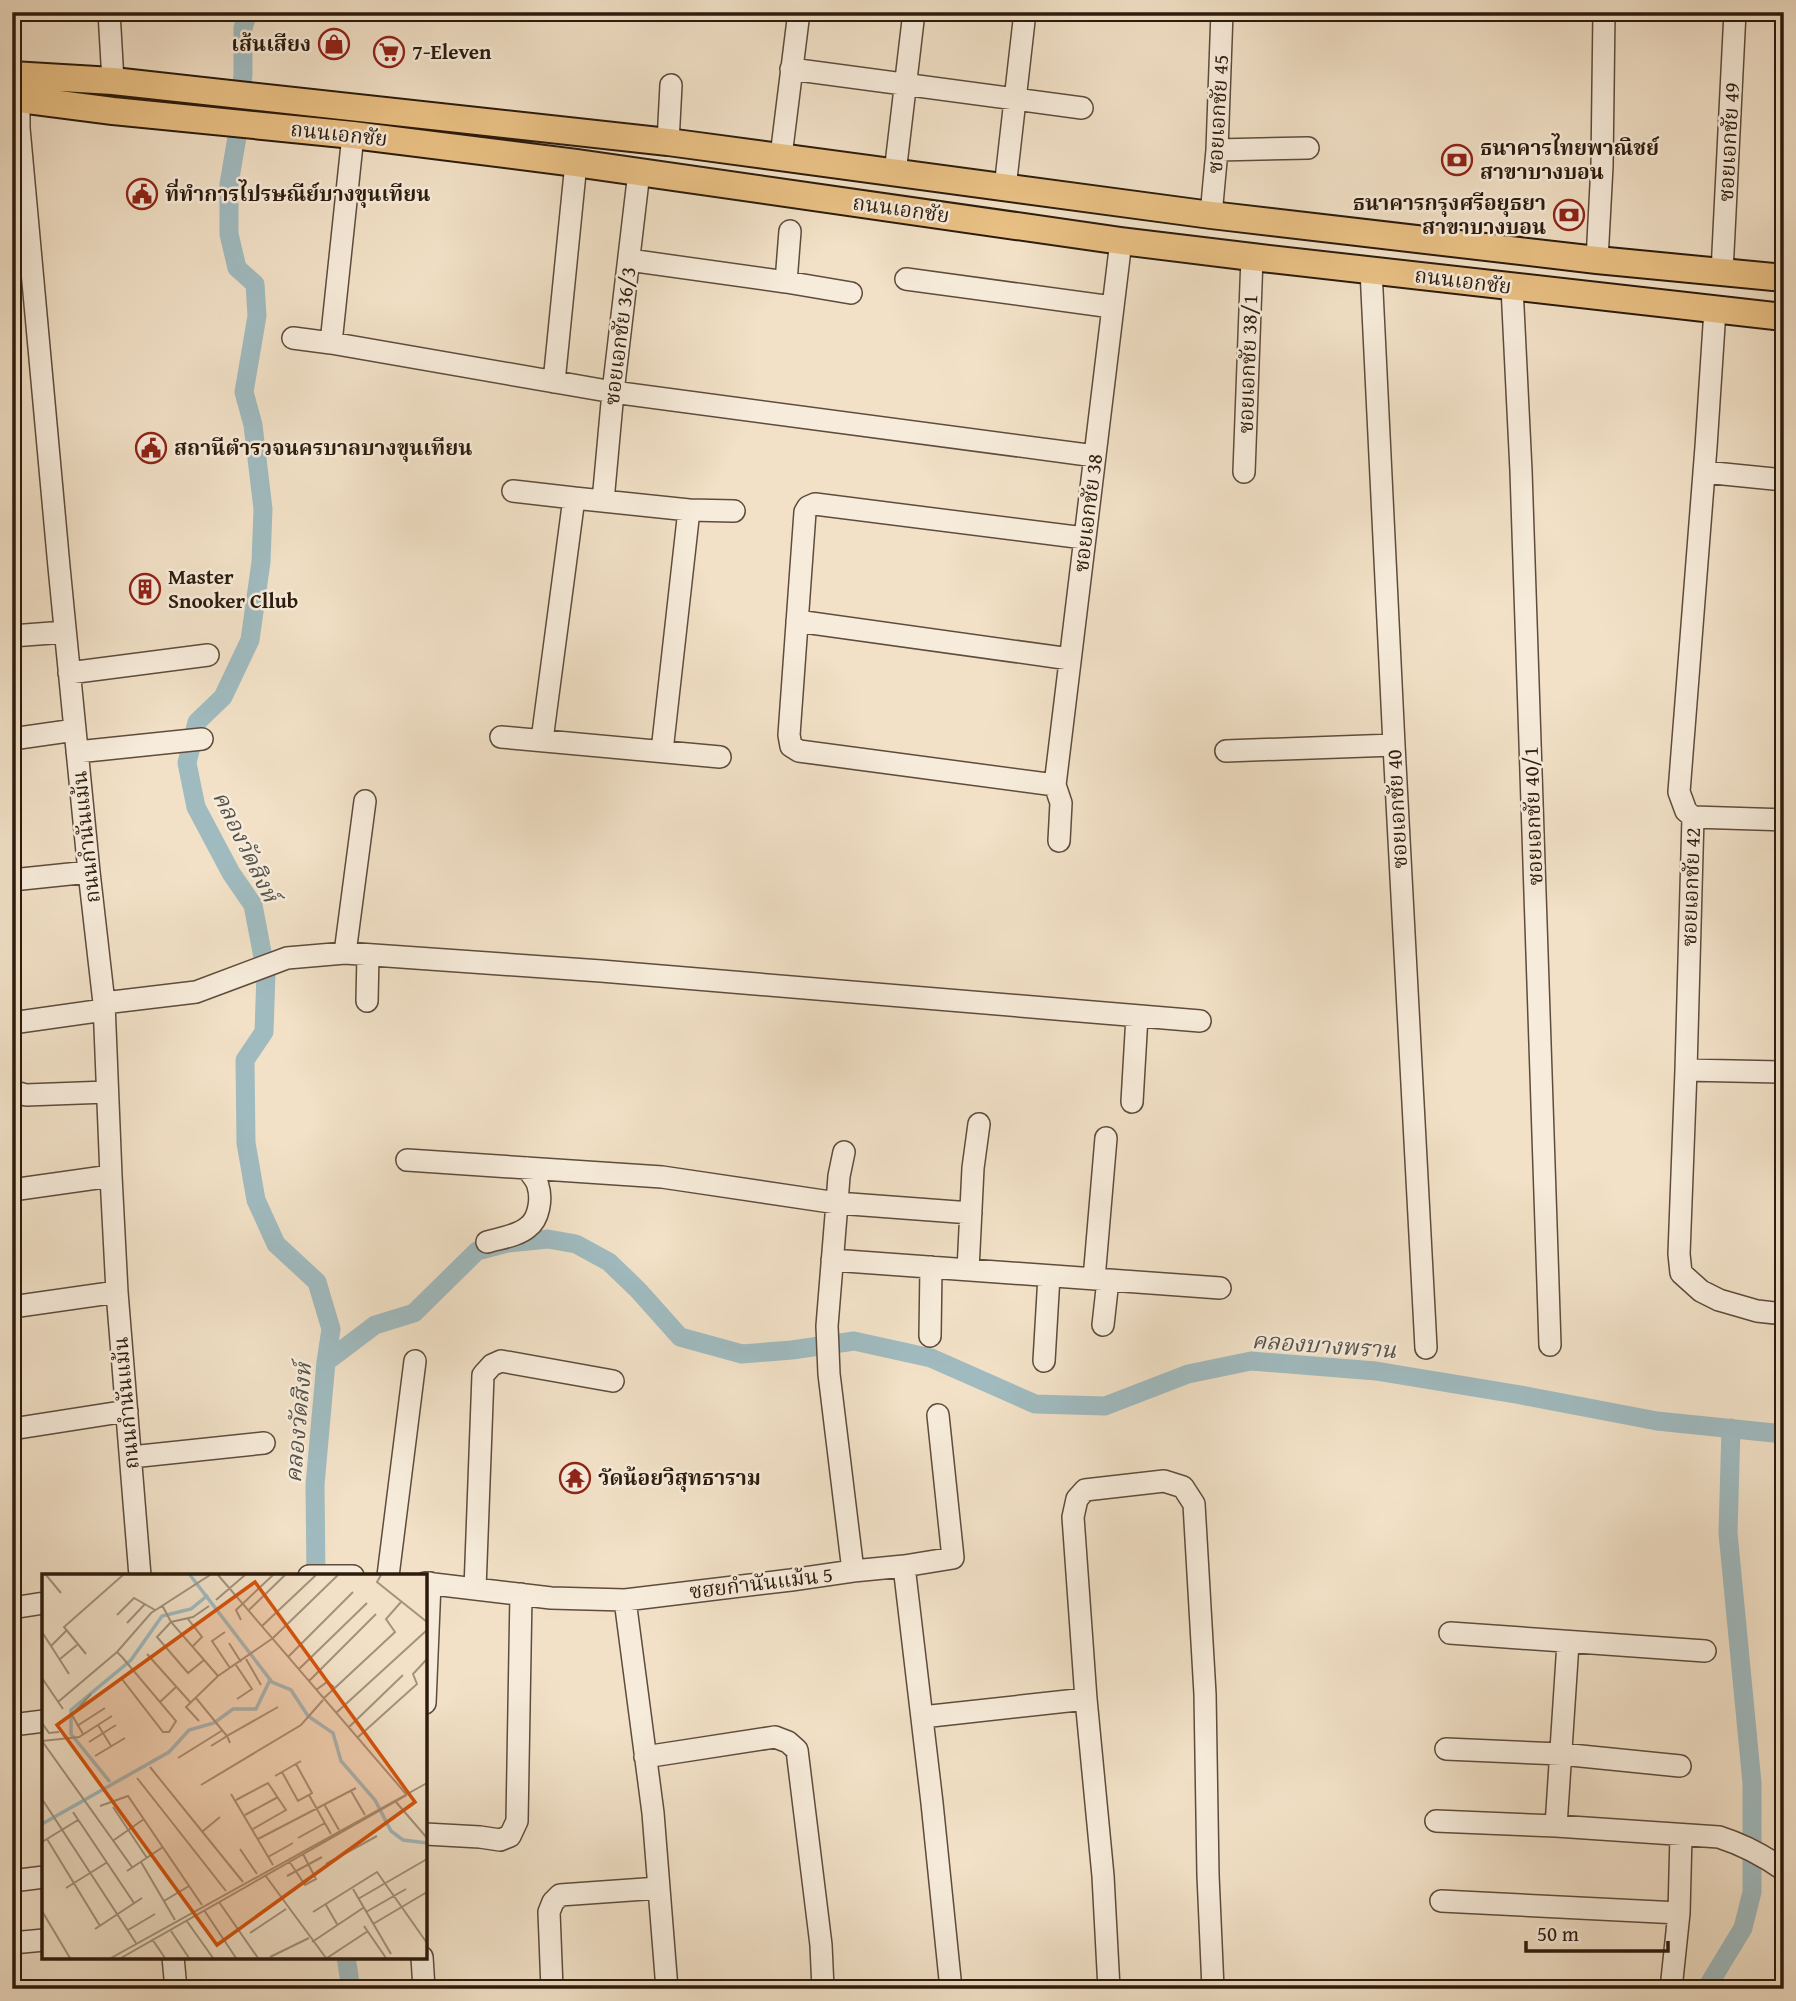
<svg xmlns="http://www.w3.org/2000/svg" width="1796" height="2001" font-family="'Gentium Book Plus','Noto Serif Thai',serif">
<rect width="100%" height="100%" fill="#f2e1c7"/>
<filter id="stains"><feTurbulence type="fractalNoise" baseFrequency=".00286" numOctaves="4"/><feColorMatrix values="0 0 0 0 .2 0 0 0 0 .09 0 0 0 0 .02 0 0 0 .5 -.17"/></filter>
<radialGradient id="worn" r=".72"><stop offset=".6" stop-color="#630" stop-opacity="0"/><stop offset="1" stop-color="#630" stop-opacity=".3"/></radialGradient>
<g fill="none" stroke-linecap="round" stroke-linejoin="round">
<path stroke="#a0bbc0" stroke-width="19" d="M 248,12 L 243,28 L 243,74 L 237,137 L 229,184 L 229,234 L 237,268 L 255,284 L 257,316 L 244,392 L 253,425 L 263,509 L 261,562 L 250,640 L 223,697 L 197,722 L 187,763 L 196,807 L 231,873 L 253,905 L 266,973 L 264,1032 L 245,1060 L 246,1143 L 256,1200 L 276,1244 L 317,1282 L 331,1329 L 326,1362 L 315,1485 L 316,1576
M 326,1362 L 375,1325 L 414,1313 L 477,1251 L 508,1243 L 548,1239 L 576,1244 L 609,1262 L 638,1290 L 680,1337 L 742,1354 L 792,1350 L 854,1341 L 931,1358 L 1035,1404 L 1105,1406 L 1188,1374 L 1251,1361 L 1376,1371 L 1521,1395 L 1657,1421 L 1784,1434
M 346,1957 L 351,1989
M 1706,1989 L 1743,1928 L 1752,1892 L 1752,1783 L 1728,1533 L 1731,1428"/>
<g stroke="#5e4c3c" stroke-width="24">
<path id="minor" d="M 109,12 L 113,81
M 791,69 L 1082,108
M 19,85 L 19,128 L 59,567 L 89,872 L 104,1003 L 111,1176 L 117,1292 L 140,1576
M 668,142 L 671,85
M 1217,150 L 1308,148
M 781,156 L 799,12
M 895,173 L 914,12
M 1005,188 L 1025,12
M 1211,215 L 1217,150 L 1222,12
M 629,260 L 786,282 L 851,293
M 1597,260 L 1602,166 L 1604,12
M 1371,270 L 1394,745 L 1426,1348
M 1722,272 L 1735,12
M 906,279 L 1112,307
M 786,282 L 790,231
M 1512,287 L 1521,471 L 1550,1345
M 1715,310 L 1706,447 L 1679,792 L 1686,811 L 1693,817 L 1686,1070 L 1679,1254 L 1681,1273 L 1701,1291 L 1719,1300 L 1757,1311 L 1784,1314
M 293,338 L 331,343 L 613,392 L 1095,456
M 331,343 L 353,135
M 554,382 L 576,163
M 1244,472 L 1252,257
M 1704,472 L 1784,480
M 513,491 L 574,498
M 603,501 L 613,392 L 639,172
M 689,510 L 734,511
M 797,621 L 1070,659
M 12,636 L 65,632
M 69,673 L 208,655
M 501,737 L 720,757
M 12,739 L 75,730
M 542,740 L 574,498 L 689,510 L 662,751
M 1226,751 L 1394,745
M 77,752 L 202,739
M 1055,785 L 799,751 L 791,746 L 789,735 L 805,512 L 808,507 L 815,504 L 1084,538
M 1693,817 L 1784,820
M 1059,841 L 1061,803 L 1055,785 L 1121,241
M 12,880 L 89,872
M 345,953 L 365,801
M 367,1001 L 368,955
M 104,1003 L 196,992 L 287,958 L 345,953 L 601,971 L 1200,1021
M 12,1023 L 104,1010
M 1686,1070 L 1784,1072
M 12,1091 L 26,1095 L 107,1092
M 1132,1102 L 1137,1016
M 407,1160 L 662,1177 L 837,1203 L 839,1176 L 844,1152
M 12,1190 L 111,1176
M 487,1242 C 500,1238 518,1236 528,1227 C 539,1219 542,1199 538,1186 C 537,1180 530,1173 527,1168
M 832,1260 L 1220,1288
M 968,1270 L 973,1168 L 979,1124
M 1094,1279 L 1106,1138
M 12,1307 L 117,1292
M 1103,1325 L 1108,1280
M 930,1336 L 931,1267
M 1044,1361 L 1049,1276
M 12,1429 L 127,1411
M 131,1457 L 264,1443
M 904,1566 L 932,1803 L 951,1989
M 853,1571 L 829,1374 L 827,1326 L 837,1203 L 971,1213
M 309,1576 L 353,1576
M 388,1576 L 415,1361
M 425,1583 L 551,1598 L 625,1600 L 791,1580 L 853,1571 L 904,1566 L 953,1558 L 938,1415
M 475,1589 L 483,1375 L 492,1365 L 501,1361 L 613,1381
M 625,1600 L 653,1813 L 667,1989
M 12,1608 L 44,1603
M 1450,1633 L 1705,1651
M 425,1703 L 430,1583
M 922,1717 L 1086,1699
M 12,1725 L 44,1721
M 1446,1749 L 1561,1754 L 1680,1766
M 645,1757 L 775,1737 L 788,1742 L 797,1750 L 821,1945 L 823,1989
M 1436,1821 L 1556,1826 L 1719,1837 C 1744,1845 1763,1855 1784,1870
M 1556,1826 L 1568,1643
M 425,1834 L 480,1837 L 500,1840 L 510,1836 L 517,1821 L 521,1594
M 12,1881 L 44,1877
M 1441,1901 L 1679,1913
M 12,1943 L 44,1940
M 173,1957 L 176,1989
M 422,1957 L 424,1989
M 552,1989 L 549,1912 L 553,1902 L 560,1895 L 659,1888
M 1109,1989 L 1103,1876 L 1086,1699 L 1073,1517 L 1077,1499 L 1085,1490 L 1164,1481 L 1183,1487 L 1194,1504 L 1205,1694 L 1208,1875 L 1213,1989
M 1671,1989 L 1679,1913 L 1681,1835"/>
</g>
<g stroke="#2c1b0d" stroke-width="30">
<path id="major" d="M 12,75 L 113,81 L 668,142 L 1211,215 L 1597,260 L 1784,278
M 12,98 L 113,111 L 353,135 L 576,163 L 1121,241 L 1252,257 L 1784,317"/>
</g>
<use href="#minor" stroke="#f7ecdb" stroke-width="21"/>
<use href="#major" stroke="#e9c084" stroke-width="26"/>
</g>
<defs>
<g id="shop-ring" transform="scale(1.575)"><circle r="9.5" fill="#f7ecdb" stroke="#8f2418" stroke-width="1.5"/><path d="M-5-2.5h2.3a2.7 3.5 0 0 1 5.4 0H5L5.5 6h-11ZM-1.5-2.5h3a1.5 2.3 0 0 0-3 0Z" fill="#8f2418"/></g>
<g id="supermarket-ring" transform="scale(1.575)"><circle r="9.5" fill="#f7ecdb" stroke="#8f2418" stroke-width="1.5"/><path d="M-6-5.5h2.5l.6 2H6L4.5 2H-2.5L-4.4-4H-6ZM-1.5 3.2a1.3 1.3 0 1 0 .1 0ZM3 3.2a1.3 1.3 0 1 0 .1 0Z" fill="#8f2418"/></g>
<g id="bank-ring" transform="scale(1.575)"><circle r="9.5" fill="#f7ecdb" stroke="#8f2418" stroke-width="1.5"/><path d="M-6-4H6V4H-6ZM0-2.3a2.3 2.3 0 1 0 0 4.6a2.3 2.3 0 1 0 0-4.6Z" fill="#8f2418"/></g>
<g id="civic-ring" transform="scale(1.575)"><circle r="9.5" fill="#f7ecdb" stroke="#8f2418" stroke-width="1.5"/><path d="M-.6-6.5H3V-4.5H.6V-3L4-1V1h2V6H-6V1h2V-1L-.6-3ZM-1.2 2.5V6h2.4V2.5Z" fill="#8f2418"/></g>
<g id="building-ring" transform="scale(1.575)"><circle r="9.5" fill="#f7ecdb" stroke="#8f2418" stroke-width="1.5"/><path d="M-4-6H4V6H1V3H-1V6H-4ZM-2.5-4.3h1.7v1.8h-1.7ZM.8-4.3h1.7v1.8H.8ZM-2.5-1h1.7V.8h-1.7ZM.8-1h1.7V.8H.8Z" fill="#8f2418"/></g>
<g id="temple-ring" transform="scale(1.575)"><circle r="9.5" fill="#f7ecdb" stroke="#8f2418" stroke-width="1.5"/><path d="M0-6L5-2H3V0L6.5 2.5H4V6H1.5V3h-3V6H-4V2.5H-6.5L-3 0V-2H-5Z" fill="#8f2418"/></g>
</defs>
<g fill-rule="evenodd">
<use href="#shop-ring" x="334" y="44"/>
<use href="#supermarket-ring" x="389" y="52"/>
<use href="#bank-ring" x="1457" y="160"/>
<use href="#civic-ring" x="142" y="194"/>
<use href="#bank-ring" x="1569" y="215"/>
<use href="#civic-ring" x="151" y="448"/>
<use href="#building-ring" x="145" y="589"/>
<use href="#temple-ring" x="575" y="1478"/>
</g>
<g text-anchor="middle" stroke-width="5" stroke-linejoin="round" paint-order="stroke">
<g font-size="21" font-weight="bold" fill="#2c1b0d" stroke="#f7ecdb" text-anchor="start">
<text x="311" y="51" text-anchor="end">เส้นเสียง</text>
<text x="412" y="59">7-Eleven</text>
<text x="1480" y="155">ธนาคารไทยพาณิชย์<tspan x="1480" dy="24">สาขาบางบอน</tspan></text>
<text x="165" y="201">ที่ทำการไปรษณีย์บางขุนเทียน</text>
<text x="1546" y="210" text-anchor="end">ธนาคารกรุงศรีอยุธยา<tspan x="1546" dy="24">สาขาบางบอน</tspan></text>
<text x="174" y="455">สถานีตำรวจนครบาลบางขุนเทียน</text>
<text x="168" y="584">Master<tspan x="168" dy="24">Snooker Cllub</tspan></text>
<text x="598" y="1485">วัดน้อยวิสุทธาราม</text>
</g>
<g font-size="21" fill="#2c1b0d" stroke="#f7ecdb">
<text transform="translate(1218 114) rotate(-87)" y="7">ซอยเอกชัย 45</text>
<text transform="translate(339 134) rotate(6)" y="7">ถนนเอกชัย</text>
<text transform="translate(1729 142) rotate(-87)" y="7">ซอยเอกชัย 49</text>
<text transform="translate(901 209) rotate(8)" y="7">ถนนเอกชัย</text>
<text transform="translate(1463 281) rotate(7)" y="7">ถนนเอกชัย</text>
<text transform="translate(620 336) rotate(-83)" y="7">ซอยเอกชัย 36/3</text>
<text transform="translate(1248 364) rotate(-88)" y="7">ซอยเอกชัย 38/1</text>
<text transform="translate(1088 513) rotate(-83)" y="7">ซอยเอกชัย 38</text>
<text transform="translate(1397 809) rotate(-93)" y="7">ซอยเอกชัย 40</text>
<text transform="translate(1533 816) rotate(-92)" y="7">ซอยเอกชัย 40/1</text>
<text transform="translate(86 837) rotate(-96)" y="7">ถนนกำนันแม้น</text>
<text transform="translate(1691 887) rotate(-88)" y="7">ซอยเอกชัย 42</text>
<text transform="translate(126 1403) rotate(-95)" y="7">ถนนกำนันแม้น</text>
<text transform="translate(761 1583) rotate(-7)" y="7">ซฮยกำนันแม้น 5</text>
</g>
<g font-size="23" font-style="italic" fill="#55534c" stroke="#f7ecdb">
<text transform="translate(246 846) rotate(64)" y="8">คลองวัดสิงห์</text>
<text transform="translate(1324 1345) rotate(4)" y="8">คลองบางพราน</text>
<text transform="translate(298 1423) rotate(-85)" y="8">คลองวัดสิงห์</text>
</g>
</g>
<g transform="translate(42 1574)">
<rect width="385" height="385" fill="#f2e1c7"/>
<path fill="none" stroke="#a0bbc0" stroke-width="3.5" d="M 148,1 L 230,108 L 249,116 L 266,142 L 291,159 L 299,187 L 333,226 L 349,257 L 361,266 L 385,269M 68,208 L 29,160 L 29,136 L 89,86 L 120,42 L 149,35 L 166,21M 0,250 L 127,178 L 147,156 L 172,149 L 191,135 L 214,135 L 228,106"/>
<path fill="none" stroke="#a3927d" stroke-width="2" d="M 4,1 L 19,19M 176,1 L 364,220M 339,1 L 335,8 L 385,48M 174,26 L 203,1M 120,31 L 129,48 L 176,102M 207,36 L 243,1M 75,41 L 92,24 L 113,36M 146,45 L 160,63 L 150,73M 199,46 L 194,36 L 231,1M 85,49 L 103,30M 220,52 L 274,1M 0,58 L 27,100M 183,58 L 170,67 L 188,94M 187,69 L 199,88M 9,72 L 24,57M 75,78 L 80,83 L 134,147 L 127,158 L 121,158 L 80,105 L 90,96M 44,80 L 22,53 L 81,1M 105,80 L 148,128M 246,83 L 311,18M 18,85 L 35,71M 204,85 L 219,111M 162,86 L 146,99 L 115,63 L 129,48 L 151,43 L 167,32M 194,91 L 210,115 L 195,125M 257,95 L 325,29M 0,104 L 21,135M 267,107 L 334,40M 274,116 L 285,108 L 292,113M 154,124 L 185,162 L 169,172M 281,125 L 353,58 L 344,45 L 359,28M 16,128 L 75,78 L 109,39 L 168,1M 118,128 L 134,113M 294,139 L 385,56M 157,147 L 144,133 L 176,102 L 231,64 L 296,1M 0,149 L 7,159 L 17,158M 56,151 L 69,172M 35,152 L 63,134M 307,153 L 361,101M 41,160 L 30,141 L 49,120M 315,164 L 375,110 L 371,100 L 385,85M 0,167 L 90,293M 0,167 L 37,163 L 70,142M 47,168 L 74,151M 188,169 L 185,162 L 236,133M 53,182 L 83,164M 136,184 L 181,156M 108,193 L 201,308M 240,198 L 256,227 L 267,221 L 270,219 L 254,190M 233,202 L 259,187M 95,204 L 184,317M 159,211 L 259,151 L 281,126M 309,217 L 323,241M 189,220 L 231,291M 267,221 L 289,260M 0,225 L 94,369M 194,226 L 226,209 L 244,236 L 211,255M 354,228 L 385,264M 282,230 L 297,256M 58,232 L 86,222 L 160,331M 71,233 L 105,284M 31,238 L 92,329M 203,241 L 236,223M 161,257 L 178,243M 256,264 L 283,249M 5,265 L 58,352M 216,265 L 314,214M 72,266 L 102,245M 0,268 L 36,246M 198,275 L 215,300M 226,283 L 251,269M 247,287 L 263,311 L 274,305 L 261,280M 99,288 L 133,346M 284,290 L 335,262M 85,297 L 121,273M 223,301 L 284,384M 245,302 L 280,283M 24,314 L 64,289M 311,315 L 349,380M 316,325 L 385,285M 122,327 L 147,312M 177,328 L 216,384M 284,331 L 295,350M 162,336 L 194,384M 0,337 L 28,384M 271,338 L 335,298 L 385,369M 324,338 L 364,315M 144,346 L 171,384M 331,350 L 385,318M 322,352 L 344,384M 53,355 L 100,324M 86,356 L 113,340M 129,357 L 147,384M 208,359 L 244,335M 110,365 L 123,384M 270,368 L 321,334M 228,383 L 267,364M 69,384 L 385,209M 79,384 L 365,221M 285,384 L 326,357"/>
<path fill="#d5530c" fill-opacity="0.15" stroke="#d5530c" stroke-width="3.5" d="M 213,8 L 373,228 L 175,371 L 15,151 Z"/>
<rect width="385" height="385" fill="none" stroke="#2c1b0d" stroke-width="3.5"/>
</g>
<rect width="1796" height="2001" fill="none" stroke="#f2e1c7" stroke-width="42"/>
<rect x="14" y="14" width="1768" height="1973" fill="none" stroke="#2c1b0d" stroke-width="3.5"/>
<rect x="21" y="21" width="1754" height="1959" fill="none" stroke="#2c1b0d" stroke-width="2"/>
<path d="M1526 1941v10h142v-10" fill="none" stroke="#2c1b0d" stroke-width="3.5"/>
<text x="1537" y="1941" font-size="21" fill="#2c1b0d" stroke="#f7ecdb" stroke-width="5" paint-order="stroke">50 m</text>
<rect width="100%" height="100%" filter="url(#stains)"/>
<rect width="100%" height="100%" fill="url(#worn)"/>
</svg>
